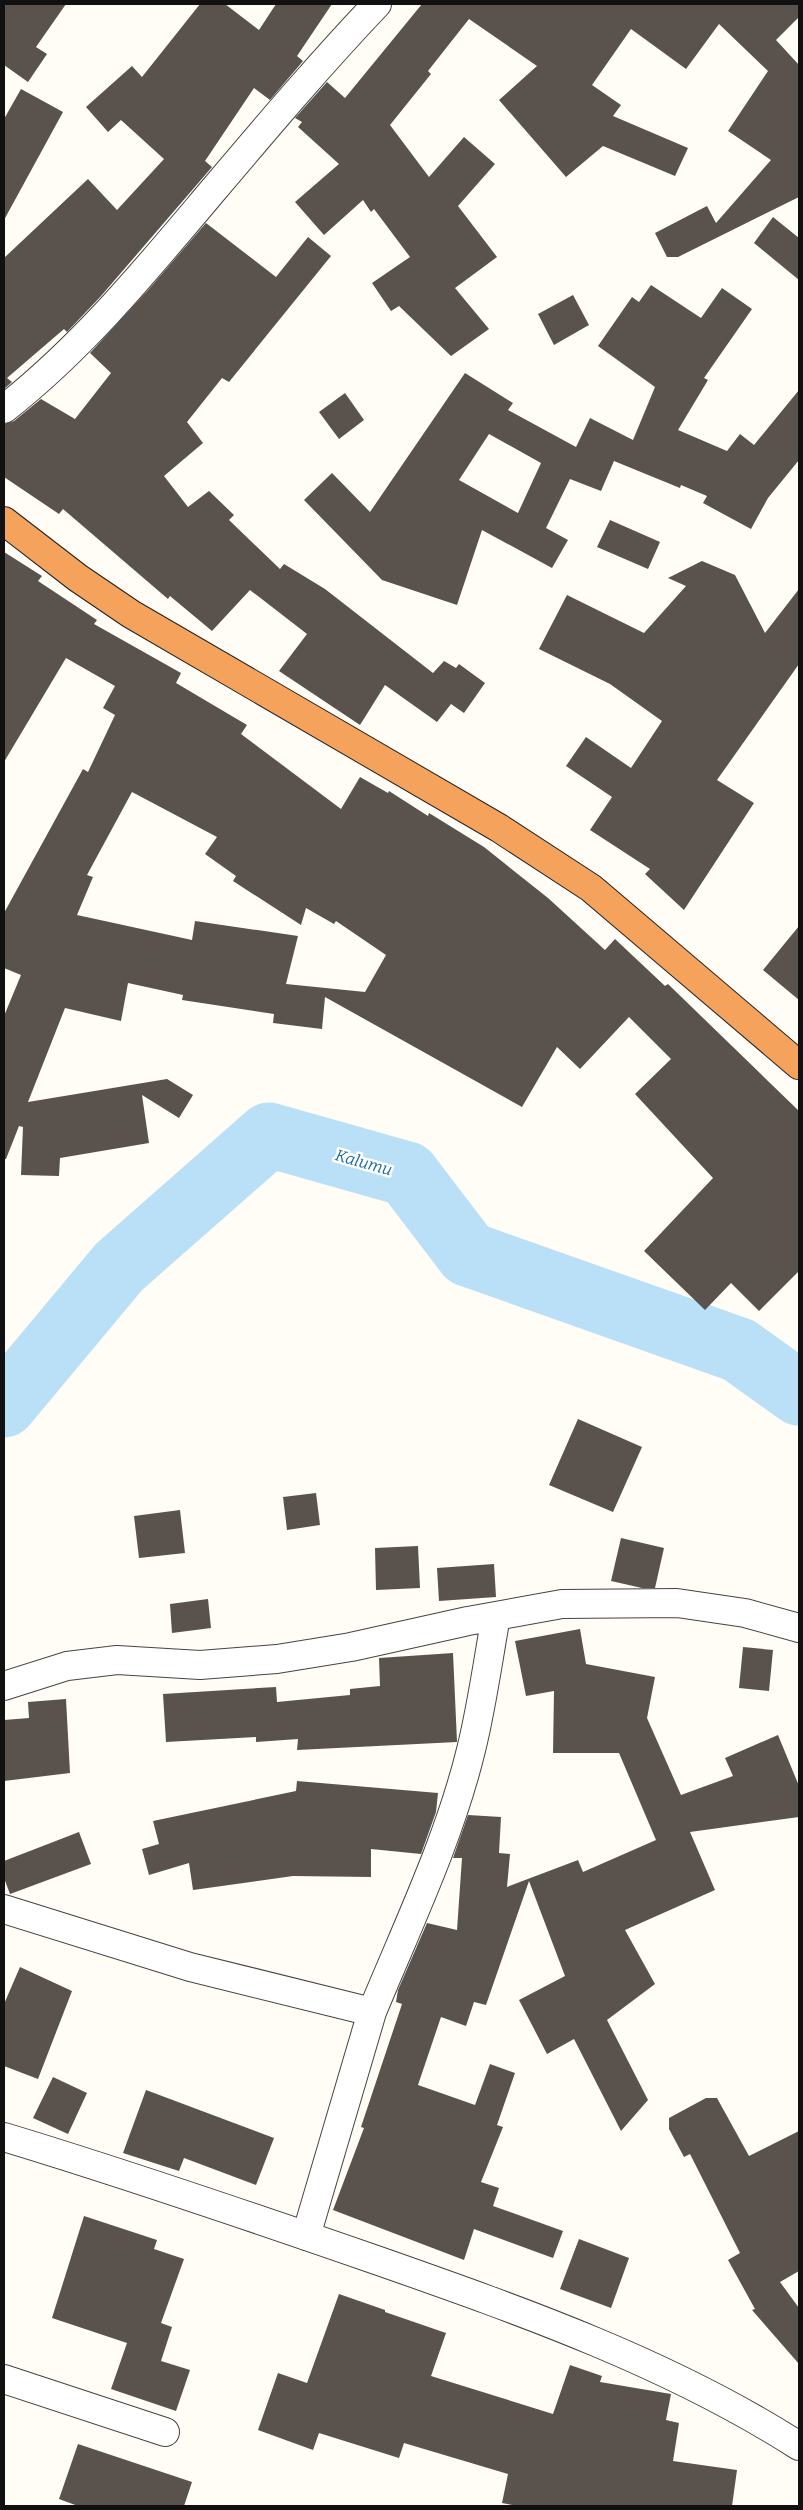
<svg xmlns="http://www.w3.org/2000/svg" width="803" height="2510" font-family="Bitter,serif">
<rect width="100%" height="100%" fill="#fffdf5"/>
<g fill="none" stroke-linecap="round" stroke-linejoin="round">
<path stroke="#b9e0f7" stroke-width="65" d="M 4,1405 L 119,1267 L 269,1135 L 407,1174 L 468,1254 L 739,1350 L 799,1393"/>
</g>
<path fill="#5a524d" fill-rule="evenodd" d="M 4,4 L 66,4 L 36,47 L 47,54 L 28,82 L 4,65 Z
M 200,4 L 225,4 L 259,30 L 276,4 L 332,4 L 297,56 L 303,61 L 270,100 L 254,88 L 205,161 L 212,167 L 101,296 L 67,332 L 64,329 L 7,378 L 12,382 L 4,389 L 4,258 L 88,179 L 117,210 L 164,159 L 121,120 L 108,132 L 86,107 L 132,66 L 142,77 Z
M 422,4 L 799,4 L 799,17 L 776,40 L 799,65 L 799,197 L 678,257 L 667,257 L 655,233 L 707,206 L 716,223 L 771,160 L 728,131 L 768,71 L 719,24 L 686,69 L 631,29 L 592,85 L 621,105 L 613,116 L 688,148 L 675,176 L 603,146 L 566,177 L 499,100 L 537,66 L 469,19 L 428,71 L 431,74 L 390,125 L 429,177 L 464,137 L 495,164 L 458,206 L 497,257 L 455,288 L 489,329 L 451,356 L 399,306 L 391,311 L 372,283 L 410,257 L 374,209 L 371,212 L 363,200 L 324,235 L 295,202 L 339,164 L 298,127 L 302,122 L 295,118 L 327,82 L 345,98 Z
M 21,89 L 63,112 L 4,220 L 4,119 Z
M 773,217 L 799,238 L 799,280 L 754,243 Z
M 206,223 L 276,277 L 308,237 L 331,256 L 229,382 L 222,378 L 187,422 L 203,443 L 164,476 L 188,507 L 209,491 L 234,515 L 229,520 L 280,569 L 284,564 L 325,589 L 433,673 L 444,661 L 456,668 L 459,664 L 485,683 L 464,713 L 451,704 L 437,722 L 385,685 L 360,725 L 279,671 L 307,634 L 250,590 L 212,631 L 170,596 L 168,599 L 63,509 L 59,514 L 4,477 L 4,424 L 14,421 L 41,399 L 75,419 L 111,373 L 90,353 L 149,289 Z
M 651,285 L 701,318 L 722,288 L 752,309 L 704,378 L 708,380 L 678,430 L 727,451 L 740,434 L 754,445 L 799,390 L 799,460 L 768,498 L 751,529 L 703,503 L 707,496 L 681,485 L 680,488 L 614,461 L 601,491 L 570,479 L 546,528 L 568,540 L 552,568 L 482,530 L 457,605 L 382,580 L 304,500 L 332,473 L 370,512 L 465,373 L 513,403 L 508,410 L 576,447 L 590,418 L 633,440 L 655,387 L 598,346 L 632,297 L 639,302 ZM 489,434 L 541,463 L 518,513 L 459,480 Z
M 573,295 L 589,325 L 554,345 L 538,314 Z
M 345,393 L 364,420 L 339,439 L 319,412 Z
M 610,520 L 660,542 L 648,569 L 597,547 Z
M 4,552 L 42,576 L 38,581 L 97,620 L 94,624 L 181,673 L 176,683 L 247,725 L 241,734 L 341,809 L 360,777 L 388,793 L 389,791 L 428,816 L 429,813 L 484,847 L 548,898 L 605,950 L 615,939 L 665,986 L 668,984 L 799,1111 L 799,1271 L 759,1311 L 731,1283 L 705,1310 L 644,1251 L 713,1178 L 635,1094 L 671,1059 L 629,1017 L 580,1069 L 557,1047 L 522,1107 L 325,997 L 322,1029 L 273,1023 L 274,1014 L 182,1000 L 183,995 L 128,983 L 121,1021 L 65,1008 L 28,1102 L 167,1079 L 193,1095 L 179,1118 L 142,1095 L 149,1143 L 60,1158 L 59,1176 L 21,1175 L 23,1127 L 19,1126 L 6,1159 L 4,1159 L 4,1016 L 21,975 L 4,968 L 4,913 L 83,769 L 88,772 L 115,715 L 103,708 L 115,686 L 66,658 L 4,762 ZM 132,792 L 217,837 L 205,854 L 236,876 L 233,881 L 301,925 L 306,908 L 334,924 L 336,921 L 386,955 L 365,992 L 286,984 L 298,936 L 195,921 L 192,940 L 77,915 L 93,877 L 87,875 Z
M 702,561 L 735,575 L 765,633 L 799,589 L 799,664 L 717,780 L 754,803 L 684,910 L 645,874 L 650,869 L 590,830 L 612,797 L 566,766 L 586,737 L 631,768 L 662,721 L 610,684 L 539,649 L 567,595 L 644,633 L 686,586 L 668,578 Z
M 799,926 L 799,1000 L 763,970 Z
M 578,1419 L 642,1447 L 613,1512 L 549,1485 Z
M 316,1493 L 320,1525 L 287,1530 L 283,1497 Z
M 180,1510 L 185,1553 L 139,1558 L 134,1516 Z
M 621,1538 L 664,1548 L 655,1588 L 642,1588 L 611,1581 Z
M 418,1546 L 420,1588 L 376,1590 L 375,1548 Z
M 494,1564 L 496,1597 L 439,1601 L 437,1568 Z
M 208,1599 L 211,1628 L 172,1633 L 170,1604 Z
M 580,1629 L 586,1664 L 655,1677 L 647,1718 L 681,1795 L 733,1776 L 725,1758 L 778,1735 L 799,1786 L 799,1817 L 690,1832 L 715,1890 L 625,1930 L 655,1984 L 607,2020 L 648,2100 L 621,2131 L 574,2039 L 547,2054 L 519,2000 L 565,1976 L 529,1881 L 486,2005 L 474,2002 L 466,2026 L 441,2017 L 418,2085 L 475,2105 L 490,2064 L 515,2073 L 497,2125 L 503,2127 L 481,2182 L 499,2188 L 493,2206 L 563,2231 L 553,2258 L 474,2229 L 464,2260 L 333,2210 L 364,2128 L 361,2127 L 402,2004 L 396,2002 L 398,1990 L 427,1923 L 457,1930 L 462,1858 L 453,1858 L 468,1815 L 501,1817 L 499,1853 L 510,1854 L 507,1887 L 578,1860 L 583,1872 L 656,1840 L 619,1753 L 553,1753 L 554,1691 L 526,1696 L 515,1641 Z
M 743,1647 L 773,1650 L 769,1691 L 739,1688 Z
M 453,1653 L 457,1742 L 297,1750 L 298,1739 L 256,1742 L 256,1737 L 166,1742 L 163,1694 L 276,1687 L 277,1702 L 350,1695 L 350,1689 L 380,1686 L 379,1658 Z
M 66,1699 L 70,1773 L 4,1781 L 4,1720 L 29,1718 L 28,1702 Z
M 297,1781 L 438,1793 L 436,1812 L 421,1854 L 371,1849 L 371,1877 L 293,1876 L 193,1890 L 189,1863 L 149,1875 L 142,1849 L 159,1844 L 153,1821 L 296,1791 Z
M 79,1832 L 91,1864 L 10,1894 L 4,1878 L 4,1861 Z
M 20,1967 L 72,1991 L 38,2079 L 4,2066 L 4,2004 Z
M 53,2077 L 87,2093 L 68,2134 L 33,2118 Z
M 146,2090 L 274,2138 L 256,2185 L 184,2158 L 179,2171 L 123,2153 Z
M 706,2098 L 717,2098 L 749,2156 L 799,2131 L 799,2271 L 780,2282 L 799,2308 L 799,2364 L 752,2310 L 755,2309 L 728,2260 L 740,2253 L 690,2154 L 684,2157 L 669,2129 L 669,2118 Z
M 84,2216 L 157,2240 L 154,2249 L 184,2259 L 161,2323 L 172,2327 L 161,2361 L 190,2370 L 176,2411 L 111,2389 L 127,2343 L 52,2318 Z
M 579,2239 L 629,2258 L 611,2308 L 560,2289 Z
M 339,2294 L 385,2310 L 385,2312 L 446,2333 L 431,2376 L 553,2414 L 570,2365 L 602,2376 L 600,2382 L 671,2394 L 666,2420 L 679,2423 L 673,2461 L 737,2470 L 732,2506 L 518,2506 L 502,2503 L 508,2474 L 404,2443 L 399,2458 L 319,2433 L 313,2450 L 258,2430 L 278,2373 L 307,2383 Z
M 78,2444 L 192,2482 L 184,2506 L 78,2506 L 59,2499 Z"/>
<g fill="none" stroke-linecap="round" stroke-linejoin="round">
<g stroke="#444" stroke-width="30">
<path id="street" d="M 4,409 C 83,347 146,270 210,194 C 265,129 319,65 377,4
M 4,1686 L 67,1666 L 117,1660 L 200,1665 L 277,1659 L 351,1647 L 468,1621 L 562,1604 L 677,1603 L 745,1613 L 799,1628
M 4,1909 L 190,1967 L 372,2012 L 306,2236
M 372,2012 C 407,1927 449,1840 471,1750 C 482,1706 488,1660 496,1616
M 4,2137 C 130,2175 255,2218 379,2261 C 524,2312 669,2363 799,2446
M 4,2379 L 165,2432"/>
</g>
<g stroke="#222" stroke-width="30">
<path id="highway" d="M 4,521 L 78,578 L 131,614 L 499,828 L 591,888 L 799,1065"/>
</g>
<use href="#street" stroke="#fff" stroke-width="28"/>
<use href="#highway" stroke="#f5a25d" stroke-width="28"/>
</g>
<g text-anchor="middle" stroke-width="5" stroke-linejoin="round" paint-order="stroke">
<g font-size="16" font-style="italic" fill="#1768a6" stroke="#fff">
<text transform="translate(364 1162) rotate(16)" y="6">Kalumu</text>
</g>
</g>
<rect width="803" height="2510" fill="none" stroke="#111111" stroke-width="10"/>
</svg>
